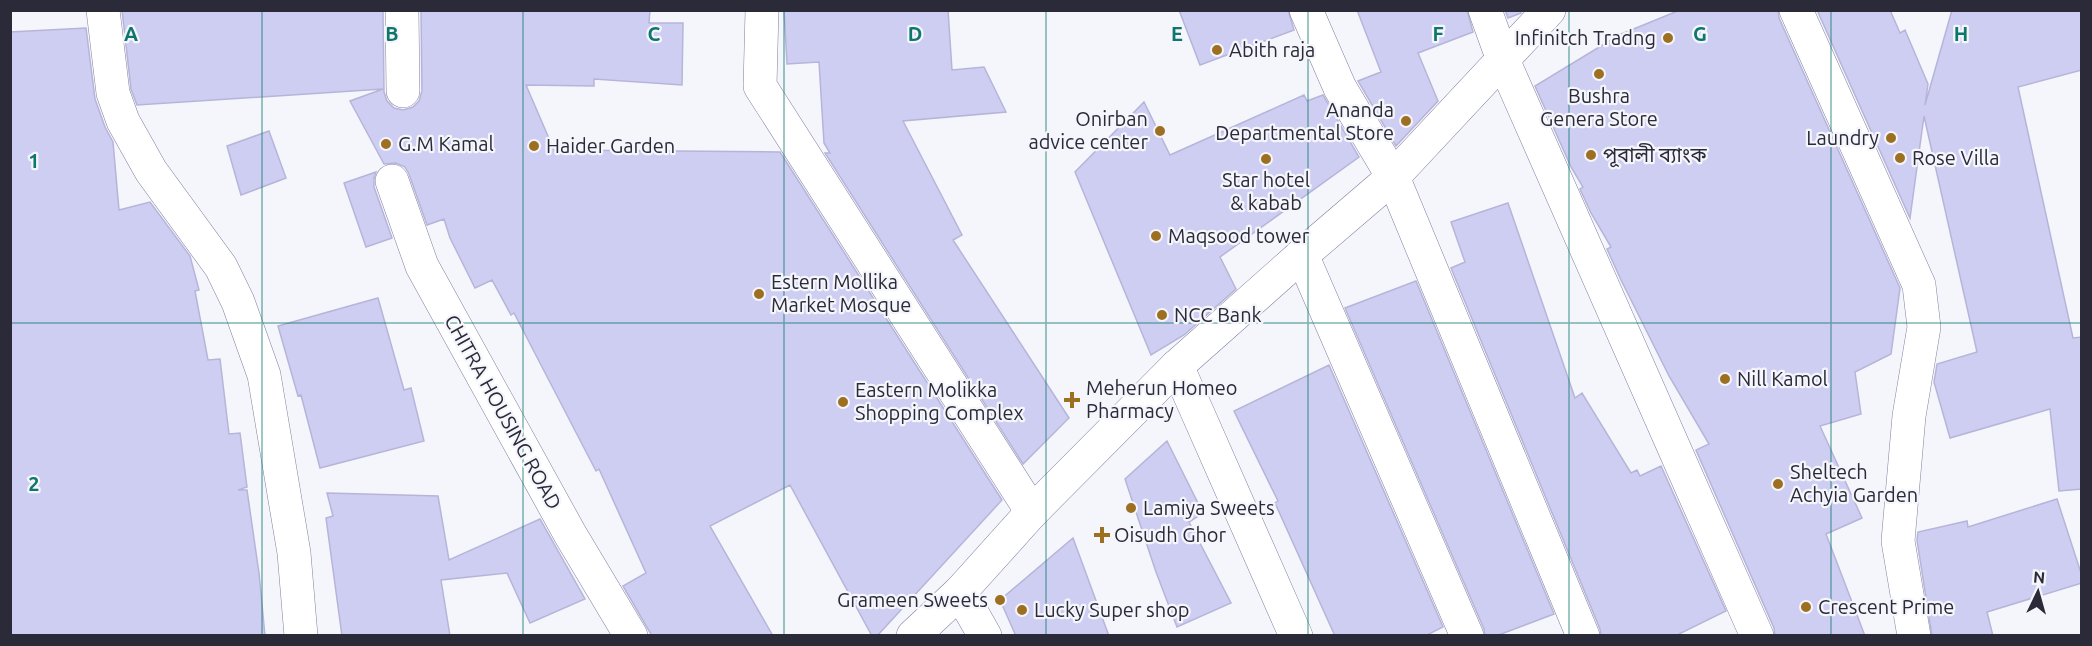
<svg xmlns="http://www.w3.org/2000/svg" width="2092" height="646" font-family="Ubuntu,'Noto Sans Bengali',sans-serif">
<rect width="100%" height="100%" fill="#f5f5fc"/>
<path fill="#cecef2" stroke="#b6b5d9" stroke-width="1.5" d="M 122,10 L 383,10 L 384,92 L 387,101 L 394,108 L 403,110 L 413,107 L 419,101 L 422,91 L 421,10 L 650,10 L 649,23 L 683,23 L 682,85 L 594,79 L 594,86 L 526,85 L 554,150 L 780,152 L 1002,500 L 877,636 L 872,636 L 790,485 L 710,526 L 773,636 L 652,636 L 623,586 L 646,573 L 599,469 L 596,471 L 514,313 L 511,315 L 492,280 L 475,288 L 450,238 L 444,219 L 427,225 L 409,174 L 405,167 L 396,163 L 384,164 L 350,101 L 383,89 L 137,105 L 131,89 Z
M 784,10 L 948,10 L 952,70 L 984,67 L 1006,112 L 903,121 L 962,235 L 953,240 L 1069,418 L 1023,464 L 825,153 L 830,153 L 824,143 L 819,62 L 787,64 Z
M 1179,10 L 1288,10 L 1294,30 L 1200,65 Z
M 1357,10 L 1467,10 L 1473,32 L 1418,53 L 1438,101 L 1396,146 L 1358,81 L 1381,72 Z
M 1505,10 L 1520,10 L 1521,13 L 1508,18 Z
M 1680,10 L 1778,10 L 1779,18 L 1900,288 L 1891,354 L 1855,372 L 1861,414 L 1820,426 L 1862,518 L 1826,534 L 1865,636 L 1775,636 L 1774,628 L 1696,450 L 1709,444 L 1669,376 L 1621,280 L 1607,249 L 1611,247 L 1591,213 L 1580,189 L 1583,187 L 1571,167 L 1535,86 L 1619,35 Z
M 1817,10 L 1890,10 L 1900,33 L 1905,30 L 1928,84 L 1925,105 L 1952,10 L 2082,10 L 2082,70 L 2018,87 L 2073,338 L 2082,337 L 2082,489 L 2059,491 L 2050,409 L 1950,438 L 1934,382 L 1937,364 L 1977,352 L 1924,116 L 1910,218 Z
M 86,28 L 95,99 L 105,127 L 113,142 L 119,210 L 150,202 L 190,256 L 199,290 L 195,291 L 208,360 L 220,359 L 229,434 L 240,433 L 247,487 L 238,490 L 247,490 L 259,573 L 265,636 L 10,636 L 10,32 Z
M 1304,95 L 1307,101 L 1323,95 L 1359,157 L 1220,257 L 1236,289 L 1184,335 L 1151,355 L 1075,172 L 1144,102 L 1170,155 Z
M 269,131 L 286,178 L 241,195 L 227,146 Z
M 376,172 L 374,178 L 374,187 L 392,238 L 366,247 L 344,183 Z
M 1508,203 L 1575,398 L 1582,393 L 1631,473 L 1637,470 L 1640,476 L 1661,466 L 1726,611 L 1675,636 L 1601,636 L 1600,629 L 1451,268 L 1465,262 L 1451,222 Z
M 1416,281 L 1554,614 L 1496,636 L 1485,636 L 1484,629 L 1345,308 Z
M 378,298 L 404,390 L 411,388 L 424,441 L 320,468 L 301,395 L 298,396 L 278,326 Z
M 1329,365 L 1443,627 L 1425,636 L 1335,636 L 1275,503 L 1278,501 L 1234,411 Z
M 1167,441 L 1203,513 L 1189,522 L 1231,603 L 1177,627 L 1156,572 L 1125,479 Z
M 327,493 L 438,496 L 449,560 L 540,519 L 585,599 L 530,623 L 507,573 L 441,580 L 450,636 L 342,636 L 326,518 L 333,516 Z
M 2057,499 L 2082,576 L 2082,583 L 1987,612 L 1993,636 L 1932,636 L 1917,540 L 1918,532 L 1967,521 L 1968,527 Z
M 1073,538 L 1109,636 L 1016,636 L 1000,600 Z"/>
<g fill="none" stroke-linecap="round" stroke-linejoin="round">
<g stroke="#807fa0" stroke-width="34">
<path id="minor" d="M 103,10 L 113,93 L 123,121 L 151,171 L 221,267 L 238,302 L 264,375 L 294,553 L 301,636
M 402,10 L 403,91
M 762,10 L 760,86 L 1032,512
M 1306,10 L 1340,88 L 1393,177 L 1583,636
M 1485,10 L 1503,60 L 1757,636
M 1796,10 L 1919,285 L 1924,327 L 1909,416 L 1898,541 L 1914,636
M 392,181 L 422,266 L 570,534 L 631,636
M 1302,255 L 1467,636
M 1177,366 L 1296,636
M 960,592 L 985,636"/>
</g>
<g stroke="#807fa0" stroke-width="34">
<path id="tertiary" d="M 913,636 L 960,592 L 1032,512 L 1177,366 L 1302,255 L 1393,177 L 1549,10"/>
</g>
<use href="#minor" stroke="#fff" stroke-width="33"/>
<use href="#tertiary" stroke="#fff" stroke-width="33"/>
</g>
<path fill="none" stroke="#0f766e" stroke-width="1.5" stroke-opacity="0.55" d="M 262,10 L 262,636M 523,10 L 523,636M 784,10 L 784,636M 1046,10 L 1046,636M 1308,10 L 1308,636M 1569,10 L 1569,636M 1831,10 L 1831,636M 10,323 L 2082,323"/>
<g fill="#9d6f20" stroke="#f5f5fc" stroke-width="2">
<circle cx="1668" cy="38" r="6"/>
<circle cx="1217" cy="50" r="6"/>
<circle cx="1599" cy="74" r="6"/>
<circle cx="1406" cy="121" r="6"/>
<circle cx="1160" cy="131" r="6"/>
<circle cx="1891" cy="138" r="6"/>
<circle cx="386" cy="144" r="6"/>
<circle cx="534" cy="146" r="6"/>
<circle cx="1591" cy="155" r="6"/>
<circle cx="1900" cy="158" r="6"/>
<circle cx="1266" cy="159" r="6"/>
<circle cx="1156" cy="236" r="6"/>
<circle cx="759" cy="294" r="6"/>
<circle cx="1162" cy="315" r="6"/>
<circle cx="1725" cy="379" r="6"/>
<path d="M1069 391h6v6h6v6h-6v6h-6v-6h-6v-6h6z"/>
<circle cx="843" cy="402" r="6"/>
<circle cx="1778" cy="484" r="6"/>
<circle cx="1131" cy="508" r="6"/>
<path d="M1099 526h6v6h6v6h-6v6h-6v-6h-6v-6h6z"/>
<circle cx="1000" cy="600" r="6"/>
<circle cx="1806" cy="607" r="6"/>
<circle cx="1022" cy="610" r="6"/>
</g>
<g text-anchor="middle" stroke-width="4.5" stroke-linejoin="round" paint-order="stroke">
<g font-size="20" fill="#2a2a38" stroke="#f5f5fc" text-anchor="start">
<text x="1656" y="45" text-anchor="end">Infinitch Tradng</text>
<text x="1229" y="57">Abith raja</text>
<text x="1599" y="103" text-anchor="middle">Bushra<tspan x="1599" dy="23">Genera Store</tspan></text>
<text x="1394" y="117" text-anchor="end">Ananda<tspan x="1394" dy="23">Departmental Store</tspan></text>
<text x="1148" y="126" text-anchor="end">Onirban<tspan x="1148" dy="23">advice center</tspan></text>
<text x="1879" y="145" text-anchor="end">Laundry</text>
<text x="398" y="151">G.M Kamal</text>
<text x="546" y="153">Haider Garden</text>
<text x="1603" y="162">পূবালী ব্যাংক</text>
<text x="1912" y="165">Rose Villa</text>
<text x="1266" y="187" text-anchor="middle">Star hotel<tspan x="1266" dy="23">&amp; kabab</tspan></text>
<text x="1168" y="243">Maqsood tower</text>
<text x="771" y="289">Estern Mollika<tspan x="771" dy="23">Market Mosque</tspan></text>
<text x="1174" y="322">NCC Bank</text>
<text x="1737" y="386">Nill Kamol</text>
<text x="1086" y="395">Meherun Homeo<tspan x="1086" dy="23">Pharmacy</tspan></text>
<text x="855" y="397">Eastern Molikka<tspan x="855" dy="23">Shopping Complex</tspan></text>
<text x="1790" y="479">Sheltech<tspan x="1790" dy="23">Achyia Garden</tspan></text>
<text x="1143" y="515">Lamiya Sweets</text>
<text x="1114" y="542">Oisudh Ghor</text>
<text x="988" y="607" text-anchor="end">Grameen Sweets</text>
<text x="1818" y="614">Crescent Prime</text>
<text x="1034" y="617">Lucky Super shop</text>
</g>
<g font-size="20" fill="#2a2a38" stroke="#f5f5fc">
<text transform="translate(503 412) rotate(61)" y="7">CHITRA HOUSING ROAD</text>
</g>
</g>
<g font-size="20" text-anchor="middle" font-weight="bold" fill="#0f766e" stroke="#f5f5fc" stroke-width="4.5" stroke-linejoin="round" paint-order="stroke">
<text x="131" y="41">A</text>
<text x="392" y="41">B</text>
<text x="654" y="41">C</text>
<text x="915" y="41">D</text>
<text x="1177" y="41">E</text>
<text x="1438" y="41">F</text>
<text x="1700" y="41">G</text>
<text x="1961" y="41">H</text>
<text x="34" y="168">1</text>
<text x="34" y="491">2</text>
</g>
<rect width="2092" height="646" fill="none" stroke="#2a2a38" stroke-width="24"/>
<g transform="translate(2038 592) rotate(5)" stroke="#f5f5fc" stroke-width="4.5" paint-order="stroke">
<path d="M0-4.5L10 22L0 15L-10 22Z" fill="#2a2a38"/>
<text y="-9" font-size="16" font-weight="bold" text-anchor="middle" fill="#2a2a38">N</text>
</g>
</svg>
